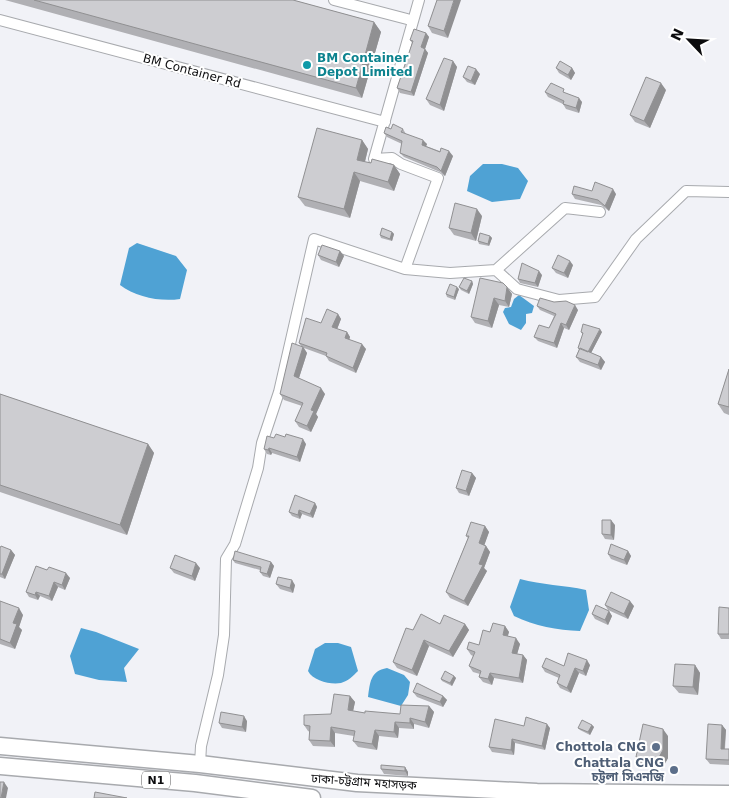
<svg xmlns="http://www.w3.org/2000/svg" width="729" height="798" font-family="'DejaVu Sans','Noto Sans Bengali',sans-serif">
<rect width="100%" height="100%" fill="#f1f2f7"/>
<path fill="#4fa2d4" d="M 483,164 L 502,164 L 518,168 L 528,181 L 520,199 L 492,202 L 467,191 L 470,176 Z
M 137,243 L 176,256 L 187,270 L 180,299 C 160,302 136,297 120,285 L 129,248 Z
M 519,295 L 534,306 L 532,313 L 526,314 L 526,323 L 521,330 L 509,324 L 503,312 L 505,308 L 511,307 L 514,299 Z
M 520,579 C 542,585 564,585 586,590 L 589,610 L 580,631 C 557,630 535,626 514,616 L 510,607 Z
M 81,628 L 96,632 L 139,649 L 124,668 L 127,682 L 99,680 L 75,674 L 70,656 Z
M 325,643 L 338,643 L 351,647 L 358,671 C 353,676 348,681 341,683 C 331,685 313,681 308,671 L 315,649 Z
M 387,668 L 404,675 L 410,682 L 408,695 L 401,706 L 368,697 C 370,683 370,671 387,668 Z"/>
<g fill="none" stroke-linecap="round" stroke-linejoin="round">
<g stroke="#a8aaae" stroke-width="12">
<path id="minor" d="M 334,0 L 407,19
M 0,20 L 385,122
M 600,212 L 565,208 L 496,270 L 517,289 L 559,300 L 595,297 L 636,239 L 686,191 L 729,192
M 405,269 L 450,273 L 496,270
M 200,764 L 201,746 L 218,675 L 224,635 L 226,559 L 235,544 L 258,468 L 262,443 L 279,392 L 314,239 L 405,269 L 438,178 L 401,164 L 392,158 L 374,159 L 419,0"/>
</g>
<g stroke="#a8aaae" stroke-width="19">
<path id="trunk" d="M 0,746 L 200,764 L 357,783 L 537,792 L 729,794
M 0,766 L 195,783 L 312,798"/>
</g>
<use href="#minor" stroke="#fff" stroke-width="10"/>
<use href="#trunk" stroke="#fff" stroke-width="16"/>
</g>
<path fill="#b0b0b4" d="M 5,0 L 293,0 L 374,22 L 381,32 L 362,98 Z
M 437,0 L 448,38 L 432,33 L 428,26 Z
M 426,33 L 429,37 L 425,49 L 428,53 L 414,96 L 400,93 L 397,88 L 412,43 L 410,40 Z
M 453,61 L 457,67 L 444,111 L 430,105 L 426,99 Z
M 556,68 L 572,68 L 575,73 L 571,80 L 559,73 Z
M 480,74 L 475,85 L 467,82 L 463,77 Z
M 666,90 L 650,128 L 635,122 L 630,115 Z
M 545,92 L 568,94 L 582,102 L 579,113 L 566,109 L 563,104 L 548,97 Z
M 403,129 L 406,134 L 427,144 L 426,146 L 453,156 L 445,176 L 440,172 L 404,157 L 400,153 L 402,144 L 387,137 L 384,133 Z
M 362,140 L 368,149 L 365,162 L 371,163 L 394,165 L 400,174 L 394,191 L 360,181 L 350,218 L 305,206 L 298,197 Z
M 592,191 L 616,194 L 609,211 L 601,205 L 575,199 L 572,194 Z
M 482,216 L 476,241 L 454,235 L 449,228 Z
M 392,232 L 394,234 L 392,241 L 381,238 L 380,235 Z
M 490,236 L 492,238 L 489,246 L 479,244 L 478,241 Z
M 340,251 L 344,256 L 339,267 L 321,260 L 318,255 Z
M 573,265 L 568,278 L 556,273 L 552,268 Z
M 542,275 L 538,287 L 520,283 L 518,279 Z
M 472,281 L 473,284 L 469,294 L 461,290 L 459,287 Z
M 503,283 L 512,294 L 509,307 L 499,305 L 492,328 L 475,323 L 471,317 Z
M 459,289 L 455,300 L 447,297 L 446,294 Z
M 537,306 L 578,310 L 569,330 L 564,328 L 557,348 L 538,341 L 534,337 L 549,328 L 554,316 L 540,310 Z
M 338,314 L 341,319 L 337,329 L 347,332 L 350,337 L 349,340 L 366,349 L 356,373 L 329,361 L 326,356 L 304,348 L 307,353 L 299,378 L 325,394 L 316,414 L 318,417 L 311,432 L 299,427 L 295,421 L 302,406 L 284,400 L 280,394 L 301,346 L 299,343 L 321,323 Z
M 581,332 L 602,332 L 591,353 L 601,357 L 605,362 L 601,370 L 580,362 L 576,357 L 579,349 L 578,348 L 583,335 Z
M 729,369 L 729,415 L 724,413 L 718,404 Z
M 0,394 L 148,444 L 154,453 L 127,535 L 0,492 Z
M 274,438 L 306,444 L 300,462 L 272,453 L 271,455 L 267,454 L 264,449 Z
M 472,473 L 476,478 L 469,496 L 459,493 L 456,488 Z
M 315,503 L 317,507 L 313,518 L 302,514 L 300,519 L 292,516 L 289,512 Z
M 615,525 L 614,540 L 605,539 L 602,534 Z
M 485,526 L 489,532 L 484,545 L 486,546 L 490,552 L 484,568 L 487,571 L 468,606 L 450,598 L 446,592 L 468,538 L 466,536 Z
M 0,548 L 11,550 L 15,555 L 5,579 L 0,577 Z
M 628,551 L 631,556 L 627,565 L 611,559 L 608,554 Z
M 233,560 L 271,562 L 274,566 L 270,578 L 263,576 L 260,572 L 260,570 L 235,563 Z
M 36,566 L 70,578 L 65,590 L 58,587 L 52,601 L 40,596 L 38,600 L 29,597 L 26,592 Z
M 170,568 L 200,568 L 195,581 L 174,573 Z
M 276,584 L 295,585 L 293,593 L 280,589 Z
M 0,601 L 23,615 L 19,627 L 22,630 L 15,649 L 0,644 Z
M 605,605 L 634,606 L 628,619 L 608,610 Z
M 729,608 L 729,639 L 721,639 L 718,634 Z
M 609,611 L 612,616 L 608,625 L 595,619 L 592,614 Z
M 440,624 L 465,624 L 469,630 L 453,657 L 429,646 L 417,676 L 397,668 L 393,662 L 413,630 Z
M 505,626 L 509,632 L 508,636 L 520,644 L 517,654 L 523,655 L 527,660 L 523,683 L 494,678 L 492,685 L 483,682 L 479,677 L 480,674 L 473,672 L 469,666 L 473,656 L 471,655 L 467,649 L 479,645 L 490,632 Z
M 590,665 L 586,676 L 579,673 L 571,693 L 560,688 L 557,683 L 559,678 L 545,672 L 542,667 Z
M 695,665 L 700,673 L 698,695 L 679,693 L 673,686 Z
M 454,676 L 456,678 L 452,686 L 442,681 L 441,679 Z
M 413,692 L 443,696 L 447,700 L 443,707 L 417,697 Z
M 350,696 L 355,702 L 353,711 L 365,713 L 400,714 L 429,706 L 434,712 L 429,728 L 414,724 L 414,729 L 399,728 L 398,738 L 379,736 L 377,750 L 358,747 L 353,741 L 354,736 L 335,733 L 335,747 L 313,746 L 309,740 L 310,732 L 308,731 L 304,725 L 331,714 Z
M 247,721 L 246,732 L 222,728 L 219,723 Z
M 592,725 L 594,727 L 590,735 L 580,730 L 578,728 Z
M 722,725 L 726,730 L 725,749 L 729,749 L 729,765 L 710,764 L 706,759 Z
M 524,726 L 550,728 L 545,750 L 515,743 L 514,755 L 492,752 L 489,747 Z
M 668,736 L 668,758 L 662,769 L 641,765 L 636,757 Z
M 405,767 L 408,772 L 408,776 L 384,774 L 381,769 Z"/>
<path fill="#909092" d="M 454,0 L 461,0 L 448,38 L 444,31 Z
M 374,22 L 381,32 L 362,98 L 356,88 Z
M 426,33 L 429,37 L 425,49 L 428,53 L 414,96 L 411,92 L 421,47 Z
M 453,61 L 457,67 L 444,111 L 440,105 Z
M 572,68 L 575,73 L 571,80 L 568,75 Z
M 476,69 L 480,74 L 475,85 L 471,81 Z
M 661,83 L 666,90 L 650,128 L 644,121 Z
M 579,98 L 582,102 L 579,113 L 576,108 Z
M 362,140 L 368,149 L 363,169 L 357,160 Z
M 423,140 L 427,144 L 425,149 L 422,145 Z
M 449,151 L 453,156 L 445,176 L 441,171 Z
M 394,165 L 400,174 L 394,191 L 388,182 Z
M 354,172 L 360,181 L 350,218 L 344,209 Z
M 613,189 L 616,194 L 609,211 L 605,206 Z
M 477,209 L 482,216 L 476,241 L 471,233 Z
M 392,232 L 394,234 L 392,241 L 390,239 Z
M 490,236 L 492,238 L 489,246 L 488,244 Z
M 340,251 L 344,256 L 339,267 L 336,262 Z
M 570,261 L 573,265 L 568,278 L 564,273 Z
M 539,271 L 542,275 L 538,287 L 535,283 Z
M 472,281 L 473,284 L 469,294 L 467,291 Z
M 457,287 L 459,289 L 455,300 L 454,297 Z
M 507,287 L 512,294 L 509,307 L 505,301 Z
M 494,298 L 499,305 L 492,328 L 488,321 Z
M 575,305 L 578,310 L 569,330 L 566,325 Z
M 338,314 L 341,319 L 336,332 L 332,327 Z
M 561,323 L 564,328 L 557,348 L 554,343 Z
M 600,329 L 602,332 L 590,355 L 588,353 Z
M 347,332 L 350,337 L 348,343 L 345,338 Z
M 362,344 L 366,349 L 356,373 L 353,368 Z
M 303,347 L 307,353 L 298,381 L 294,376 Z
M 601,357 L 605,362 L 601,370 L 598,365 Z
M 321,388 L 325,394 L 316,414 L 318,417 L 311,432 L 307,426 L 311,410 Z
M 303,439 L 306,444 L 300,462 L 297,457 Z
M 148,444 L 154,453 L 127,535 L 120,525 Z
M 269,448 L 272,453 L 271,455 L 268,450 Z
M 472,473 L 476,478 L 469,496 L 466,491 Z
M 315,503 L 317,507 L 313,518 L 310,514 Z
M 299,510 L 302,514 L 300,519 L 298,515 Z
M 611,520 L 615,525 L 614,540 L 611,535 Z
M 485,526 L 489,532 L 483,549 L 479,543 Z
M 486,546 L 490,552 L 484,568 L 487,571 L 468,606 L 464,601 L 479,564 Z
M 11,550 L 15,555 L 5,579 L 2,574 Z
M 628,551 L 631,556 L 627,565 L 624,560 Z
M 271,562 L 274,566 L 270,578 L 267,574 Z
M 196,563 L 200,568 L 195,581 L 192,576 Z
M 66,573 L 70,578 L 65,590 L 62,585 Z
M 292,580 L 295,585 L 293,593 L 290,588 Z
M 54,582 L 58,587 L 52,601 L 49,596 Z
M 36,592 L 40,596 L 38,600 L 35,595 Z
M 630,601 L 634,606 L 628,619 L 624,614 Z
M 19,608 L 23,615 L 19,627 L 22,630 L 15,649 L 10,643 L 13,623 Z
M 609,611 L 612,616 L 608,625 L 605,620 Z
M 465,624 L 469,630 L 453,657 L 449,651 Z
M 505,626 L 509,632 L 506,640 L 503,635 Z
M 516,638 L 520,644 L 516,658 L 512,653 Z
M 424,640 L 429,646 L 417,676 L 412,670 Z
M 523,655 L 527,660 L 523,683 L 519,678 Z
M 587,660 L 590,665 L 586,676 L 583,671 Z
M 695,665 L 700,673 L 698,695 L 693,687 Z
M 575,668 L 579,673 L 571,693 L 567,688 Z
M 490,673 L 494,678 L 492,685 L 488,679 Z
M 454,676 L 456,678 L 452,686 L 450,683 Z
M 350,696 L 355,702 L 352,716 L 348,710 Z
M 443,696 L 447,700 L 443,707 L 440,702 Z
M 429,706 L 434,712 L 429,728 L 425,722 Z
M 244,716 L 247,721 L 246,732 L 242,727 Z
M 410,718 L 414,724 L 414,729 L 410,723 Z
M 395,722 L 399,728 L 398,738 L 394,732 Z
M 547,724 L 550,728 L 545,750 L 542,746 Z
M 592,725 L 594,727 L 590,735 L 588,732 Z
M 722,725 L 726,730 L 724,754 L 721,749 Z
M 331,727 L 335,733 L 335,747 L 330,741 Z
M 663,729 L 668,736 L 668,758 L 662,769 L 657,761 Z
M 375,730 L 379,736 L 377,750 L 372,744 Z
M 512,739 L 515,743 L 514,755 L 511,750 Z
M 405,767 L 408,772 L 408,776 L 405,771 Z
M 4,782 L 8,788 L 6,798 L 1,798 Z"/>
<path fill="#cdcdd1" stroke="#909092" d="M 34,0 L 293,0 L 374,22 L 356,88 Z
M 437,0 L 454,0 L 444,31 L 428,26 Z
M 414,29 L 426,33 L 421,47 L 425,49 L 411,92 L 397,88 L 413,41 L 410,40 Z
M 444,58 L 453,61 L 440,105 L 426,99 Z
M 560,61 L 572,68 L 568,75 L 556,68 Z
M 468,66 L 476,69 L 471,81 L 463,77 Z
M 646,77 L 661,83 L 644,121 L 630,115 Z
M 551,83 L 564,89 L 563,92 L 579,98 L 576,108 L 563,104 L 564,101 L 545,92 Z
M 393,124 L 403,129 L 401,132 L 423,140 L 422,145 L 440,152 L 441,148 L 449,151 L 441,171 L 437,167 L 400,153 L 402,141 L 384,133 L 386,127 L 391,129 Z
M 317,128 L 362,140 L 357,160 L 371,163 L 372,159 L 394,165 L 388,182 L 354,172 L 344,209 L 298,197 Z
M 595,182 L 613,189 L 605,206 L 598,200 L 572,194 L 574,186 L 592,191 Z
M 455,203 L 477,209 L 471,233 L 449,228 Z
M 382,228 L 392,232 L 390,239 L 380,235 Z
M 480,233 L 490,236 L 488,244 L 478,241 Z
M 322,245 L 340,251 L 336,262 L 318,255 Z
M 558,255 L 570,261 L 564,273 L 552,268 Z
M 522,263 L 539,271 L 535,283 L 518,279 Z
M 464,278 L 472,281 L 467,291 L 459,287 Z
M 480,278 L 503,283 L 507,287 L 505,301 L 494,298 L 488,321 L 471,317 Z
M 450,284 L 457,287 L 454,297 L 446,294 Z
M 540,298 L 554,302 L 566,301 L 575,305 L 566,325 L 561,323 L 554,343 L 534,337 L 539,325 L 549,328 L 556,314 L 537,306 Z
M 327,309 L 338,314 L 332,327 L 347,332 L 345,338 L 362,344 L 353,368 L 326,356 L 327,353 L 299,343 L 306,318 L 321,323 Z
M 583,324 L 600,329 L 588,352 L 578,348 L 583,333 L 581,332 Z
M 292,343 L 303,347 L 294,376 L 321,388 L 311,410 L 314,411 L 307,426 L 295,421 L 303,403 L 280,394 Z
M 580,348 L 601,357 L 598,365 L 576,357 Z
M 729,369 L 729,407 L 718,404 Z
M 0,394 L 148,444 L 120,525 L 0,485 Z
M 276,434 L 285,437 L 286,434 L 303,439 L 297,457 L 269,448 L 268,450 L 264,449 L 267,436 L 274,438 Z
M 462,470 L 472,473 L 466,491 L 456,488 Z
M 295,495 L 315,503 L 310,514 L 299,510 L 298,515 L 289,512 Z
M 602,520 L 611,520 L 611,535 L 602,534 Z
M 471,522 L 485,526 L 479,543 L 486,546 L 479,564 L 483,565 L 464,601 L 446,592 L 469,536 L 466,536 Z
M 611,544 L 628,551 L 624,560 L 608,554 Z
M 1,546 L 11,550 L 2,574 L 0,574 L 0,548 Z
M 235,551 L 271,562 L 267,574 L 260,572 L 261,567 L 233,560 Z
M 175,555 L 196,563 L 192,576 L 170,568 Z
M 36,566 L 47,570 L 49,567 L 66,573 L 62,585 L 54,582 L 49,596 L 36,592 L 35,595 L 26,592 Z
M 278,577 L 292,580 L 290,588 L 276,584 Z
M 611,592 L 630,601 L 624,614 L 605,605 Z
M 0,601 L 19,608 L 13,623 L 17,624 L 10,643 L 0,639 Z
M 596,605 L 609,611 L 605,620 L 592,614 Z
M 719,607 L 729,608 L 729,634 L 718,634 Z
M 421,614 L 440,624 L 444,615 L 465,624 L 449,651 L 424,640 L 412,670 L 393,662 L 406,628 L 413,630 Z
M 493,623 L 505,626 L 503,635 L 516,638 L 512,653 L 523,655 L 519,678 L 490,673 L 488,679 L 479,677 L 481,671 L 469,666 L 475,652 L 467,649 L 469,642 L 479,645 L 483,630 L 490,632 Z
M 568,653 L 587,660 L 583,671 L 575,668 L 567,688 L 557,683 L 560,675 L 542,667 L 546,658 L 564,666 Z
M 675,664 L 695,665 L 693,687 L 673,686 Z
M 445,671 L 454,676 L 450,683 L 441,679 Z
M 417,683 L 443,696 L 440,702 L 413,692 Z
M 334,694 L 350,696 L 348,710 L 365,713 L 365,711 L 400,714 L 401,705 L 429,706 L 425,722 L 410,718 L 410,723 L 395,722 L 394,732 L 375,730 L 372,744 L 353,741 L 355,731 L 331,727 L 330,741 L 309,740 L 310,726 L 304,725 L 304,715 L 331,714 Z
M 221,712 L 244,716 L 242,727 L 219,723 Z
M 526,717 L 547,724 L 542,746 L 512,739 L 511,750 L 489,747 L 495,719 L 524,726 Z
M 582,720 L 592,725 L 588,732 L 578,728 Z
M 643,724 L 663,729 L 663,750 L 657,761 L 636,757 Z
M 708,724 L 722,725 L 721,749 L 729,749 L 729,760 L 706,759 Z
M 381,765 L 405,767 L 405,771 L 381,769 Z
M 0,782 L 4,782 L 1,798 L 0,798 Z
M 95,792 L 127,798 L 94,798 Z"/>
<circle fill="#0f9aa8" stroke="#fff" stroke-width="2" cx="307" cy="65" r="5"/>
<g fill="#5c6f8a" stroke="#fff" stroke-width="2">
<circle cx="656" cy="747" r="5"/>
<circle cx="674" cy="770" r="5"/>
</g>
<g text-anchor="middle" stroke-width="4" stroke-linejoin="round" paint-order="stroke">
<rect fill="#fff" stroke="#555556" stroke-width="1" x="142" y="771.5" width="28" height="17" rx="4"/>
<g font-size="11" font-weight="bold" fill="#0c0c0e">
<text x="156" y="784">N1</text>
</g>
<g font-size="12" font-weight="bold" fill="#0d838f" stroke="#fff" text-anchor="start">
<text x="317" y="62">BM Container<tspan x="317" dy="14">Depot Limited</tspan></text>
</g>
<g font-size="12" fill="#0c0c0e" stroke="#fff">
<text transform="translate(192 71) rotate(15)" y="4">BM Container Rd</text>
<text transform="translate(364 782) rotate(4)" y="4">ঢাকা-চট্টগ্রাম মহাসড়ক</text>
</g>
<g font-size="12" font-weight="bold" fill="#4e5e75" stroke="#fff" text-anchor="end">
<text x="646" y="751">Chottola CNG</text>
<text x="664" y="767">Chattala CNG<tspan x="664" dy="14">চট্টলা সিএনজি</tspan></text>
</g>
</g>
<g transform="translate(689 40) rotate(295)" stroke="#ffffff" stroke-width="4" paint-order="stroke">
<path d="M0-4L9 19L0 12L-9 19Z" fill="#0c0c0e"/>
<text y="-8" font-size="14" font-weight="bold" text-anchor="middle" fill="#0c0c0e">N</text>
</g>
</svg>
